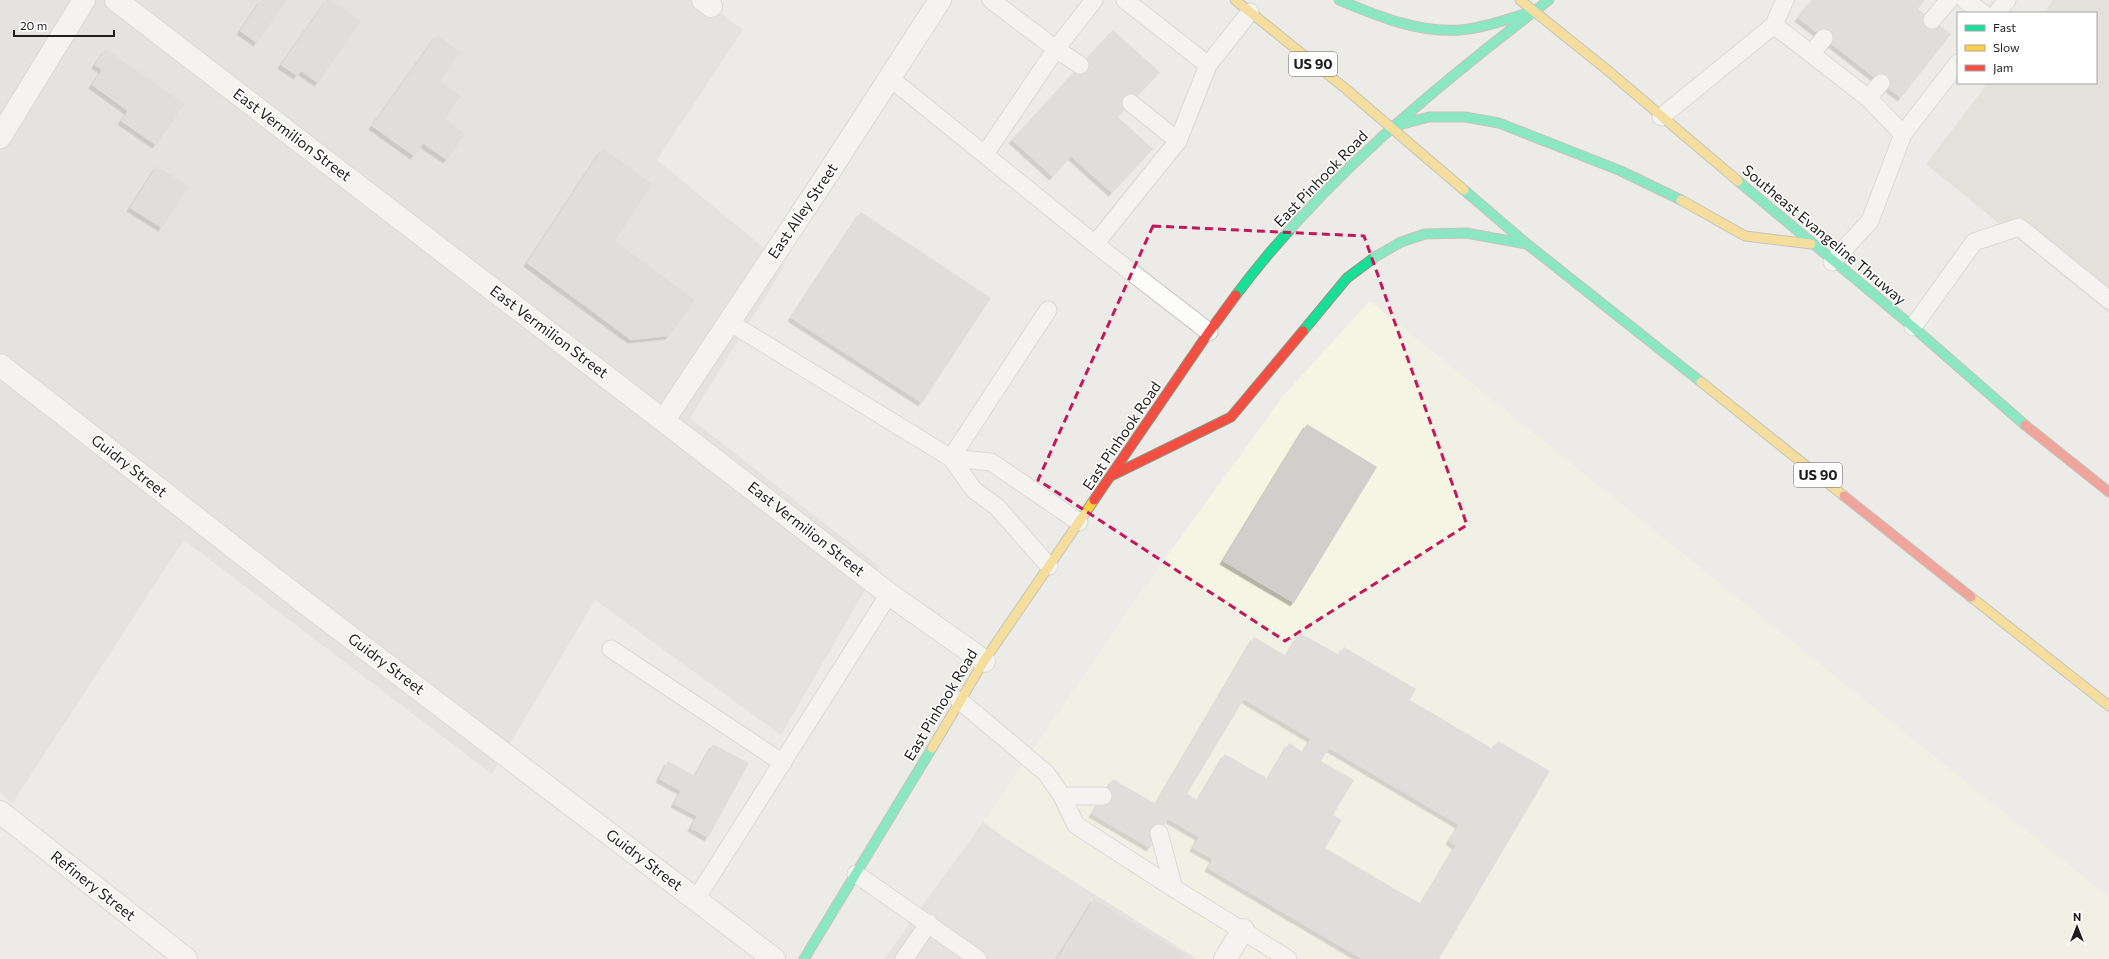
<svg xmlns="http://www.w3.org/2000/svg" width="2109" height="959" font-family="Commissioner,sans-serif">
<defs>
<filter id="shadow"><feDropShadow dx="-3.5" dy="3.5" stdDeviation="0" flood-color="#0004"/></filter>
</defs>
<rect width="100%" height="100%" fill="#edebe7"/>
<path fill="#dcdad8" d="M 0,0 L 715,0 L 711,6 L 743,30 L 657,160 L 785,265 L 690,418 L 879,566 L 781,735 L 595,600 L 492,774 L 184,540 L 12,804 L 0,792 Z"/>
<path fill="#f4f5e3" d="M 1370,301 L 2109,897 L 2109,959 L 1198,959 L 1005,838 L 983,822 L 1134,602 L 1283,396 Z"/>
<path fill="#dbdad8" d="M 983,822 L 1005,838 L 1197,959 L 884,959 Z"/>
<path fill="#d5d5c9" d="M 2053,0 L 2109,0 L 2109,313 L 1926,164 L 1988,83 L 2096,83 L 2096,13 L 2043,13 Z"/>
<path fill="#d1cfcc" fill-rule="evenodd" filter="url(#shadow)" d="M 261,0 L 287,0 L 257,43 L 240,31 Z
M 327,0 L 331,0 L 361,21 L 318,83 L 301,71 L 297,76 L 281,65 Z
M 1812,0 L 1925,0 L 1918,9 L 1951,34 L 1901,98 L 1798,18 Z
M 1113,30 L 1160,72 L 1118,117 L 1153,149 L 1112,193 L 1071,156 L 1053,177 L 1012,140 Z
M 437,35 L 460,52 L 440,81 L 461,96 L 445,119 L 465,134 L 447,160 L 423,144 L 414,156 L 372,126 Z
M 106,49 L 185,104 L 156,145 L 121,121 L 128,111 L 92,85 L 102,70 L 95,65 Z
M 603,148 L 652,184 L 615,241 L 695,300 L 669,336 L 631,340 L 527,263 Z
M 157,166 L 189,186 L 162,228 L 130,208 Z
M 861,212 L 991,298 L 922,403 L 791,318 Z
M 1307,424 L 1377,467 L 1294,603 L 1223,561 Z
M 1300,633 L 1339,655 L 1344,647 L 1416,689 L 1410,700 L 1493,749 L 1498,741 L 1550,771 L 1439,959 L 1362,959 L 1208,868 L 1213,859 L 1193,848 L 1199,837 L 1168,819 L 1150,848 L 1092,814 L 1113,779 L 1156,804 L 1254,637 L 1286,656 ZM 1244,699 L 1311,739 L 1303,752 L 1289,743 L 1268,779 L 1225,754 L 1198,800 L 1187,794 ZM 1329,748 L 1459,825 L 1449,841 L 1456,846 L 1421,904 L 1325,848 L 1342,820 L 1333,815 L 1354,780 L 1321,761 Z
M 713,744 L 749,763 L 708,838 L 691,828 L 697,816 L 674,804 L 681,791 L 659,779 L 668,761 L 695,776 Z
M 1094,899 L 1185,955 L 1182,959 L 1057,959 Z"/>
<g fill="none" stroke-linecap="round" stroke-linejoin="round">
<g stroke="#c5c4c3" stroke-width="19">
<path id="lane" d="M 991,0 L 1056,49 L 1094,0
M 1125,0 L 1208,65
M 1965,0 L 1983,13
M 1997,13 L 2007,0
M 1932,20 L 1949,0
M 1774,25 L 1868,98 L 1903,134 L 1870,221 L 1832,262
M 1812,53 L 1824,38
M 890,78 L 1095,244 L 1209,332
M 1868,98 L 1881,83
M 1131,103 L 1178,141
M 1661,117 L 1774,25 L 1785,0
M 1903,134 L 1958,63
M 985,154 L 1056,49 L 1080,65
M 1095,244 L 1178,141 L 1208,65 L 1250,12
M 729,322 L 951,458 L 974,490 L 997,507 L 1049,566
M 1913,327 L 1974,242 L 2019,227 L 2109,300
M 951,458 L 1048,310
M 951,458 L 991,462 L 1079,522
M 611,649 L 783,763
M 959,700 L 1046,773 L 1062,796 L 1076,825 L 1167,884 L 1288,959
M 1062,796 L 1103,796
M 1159,833 L 1174,889
M 856,874 L 978,959
M 696,899 L 889,594
M 904,959 L 929,923"/>
</g>
<g stroke="#c5c4c3" stroke-width="24">
<path id="street" d="M 116,0 L 889,594 L 984,661
M 703,0 L 711,6
M 0,137 L 84,0
M 0,365 L 304,602 L 774,959
M 664,420 L 825,178 L 940,0
M 0,812 L 186,959
M 1225,959 L 1243,930"/>
</g>
<g stroke="#929580" stroke-width="11">
<path id="fast" d="M 1339,0 C 1377,16 1418,33 1460,30 C 1485,28 1510,18 1534,11
M 1391,127 L 1429,117 L 1465,117 L 1499,123 L 1621,171 L 1681,200
M 1738,181 L 1913,327 L 2025,425
M 1464,190 L 1527,244 L 1701,382
M 1236,295 C 1324,178 1434,88 1549,0
M 1303,331 L 1347,278 L 1375,257 L 1401,242 L 1425,234 L 1466,233 L 1527,244
M 804,959 L 932,748"/>
</g>
<g stroke="#929580" stroke-width="11">
<path id="slow" d="M 1235,0 L 1346,89 L 1464,190
M 1520,0 L 1606,69 L 1738,181
M 1681,200 L 1745,236 L 1811,244
M 1701,382 L 1844,496
M 1971,597 L 2109,706
M 932,748 L 984,661 L 1094,500"/>
</g>
<g stroke="#929580" stroke-width="11">
<path id="jam" d="M 2025,425 L 2109,492
M 1113,475 L 1231,417 L 1303,331
M 1844,496 L 1971,597
M 1094,500 L 1209,332 L 1236,295"/>
</g>
<use href="#lane" stroke="#fcfcfb" stroke-width="17"/>
<use href="#street" stroke="#fcfcfb" stroke-width="22"/>
<use href="#fast" stroke="#16e098" stroke-width="9"/>
<use href="#slow" stroke="#ffcf43" stroke-width="9"/>
<use href="#jam" stroke="#f24e42" stroke-width="9"/>
</g>
<path d="M0 0H2109V959H0ZM 1153,226 L 1364,236 L 1467,525 L 1285,641 L 1038,480 Z" fill="#edebe7" fill-opacity=".55" fill-rule="evenodd"/>
<path fill="none" stroke="#c2185b" stroke-width="3" stroke-dasharray="8 5" stroke-linejoin="round" d="M 1153,226 L 1364,236 L 1467,525 L 1285,641 L 1038,480 Z"/>
<g text-anchor="middle" stroke-width="3" stroke-linejoin="round" paint-order="stroke">
<g fill="#fff" stroke="#626262" stroke-width="1">
<rect x="1289" y="52" width="48" height="24" rx="3"/>
<rect x="1794" y="463" width="48" height="24" rx="3"/>
</g>
<g font-size="14" font-weight="bold" fill="#1e1e1e">
<text x="1313" y="69">US 90</text>
<text x="1818" y="480">US 90</text>
</g>
<g font-size="15" fill="#1e1e1e" stroke="#fff">
<text transform="translate(292 135) rotate(37)" y="5">East Vermilion Street</text>
<text transform="translate(1321 179) rotate(-46)" y="5">East Pinhook Road</text>
<text transform="translate(803 211) rotate(-56)" y="5">East Alley Street</text>
<text transform="translate(1824 235) rotate(40)" y="5">Southeast Evangeline Thruway</text>
<text transform="translate(549 332) rotate(37)" y="5">East Vermilion Street</text>
<text transform="translate(1122 436) rotate(-56)" y="5">East Pinhook Road</text>
<text transform="translate(129 466) rotate(38)" y="5">Guidry Street</text>
<text transform="translate(806 529) rotate(38)" y="5">East Vermilion Street</text>
<text transform="translate(386 664) rotate(37)" y="5">Guidry Street</text>
<text transform="translate(941 705) rotate(-59)" y="5">East Pinhook Road</text>
<text transform="translate(644 860) rotate(37)" y="5">Guidry Street</text>
<text transform="translate(93 886) rotate(38)" y="5">Refinery Street</text>
</g>
</g>
<rect x="1957" y="12" width="140" height="72" fill="#ffffff" stroke="#a5a5a5"/>
<rect x="1965" y="25" width="20" height="6" fill="#16e098" stroke="#a5a5a5"/>
<text x="1993" y="32" font-size="12" fill="#1e1e1e">Fast</text>
<rect x="1965" y="45" width="20" height="6" fill="#ffcf43" stroke="#a5a5a5"/>
<text x="1993" y="52" font-size="12" fill="#1e1e1e">Slow</text>
<rect x="1965" y="65" width="20" height="6" fill="#f24e42" stroke="#a5a5a5"/>
<text x="1993" y="72" font-size="12" fill="#1e1e1e">Jam</text>
<g transform="translate(2077 927)" stroke="#ffffff" stroke-width="3" paint-order="stroke">
<path d="M0-3L7 15L0 10L-7 15Z" fill="#1e1e1e"/>
<text y="-6" font-size="11" font-weight="bold" text-anchor="middle" fill="#1e1e1e">N</text>
</g>
<path d="M14 30v6h100v-6" fill="none" stroke="#1e1e1e" stroke-width="2"/>
<text x="20" y="30" font-size="12" fill="#1e1e1e" stroke="#ffffff" stroke-width="3" paint-order="stroke">20 m</text>
</svg>
